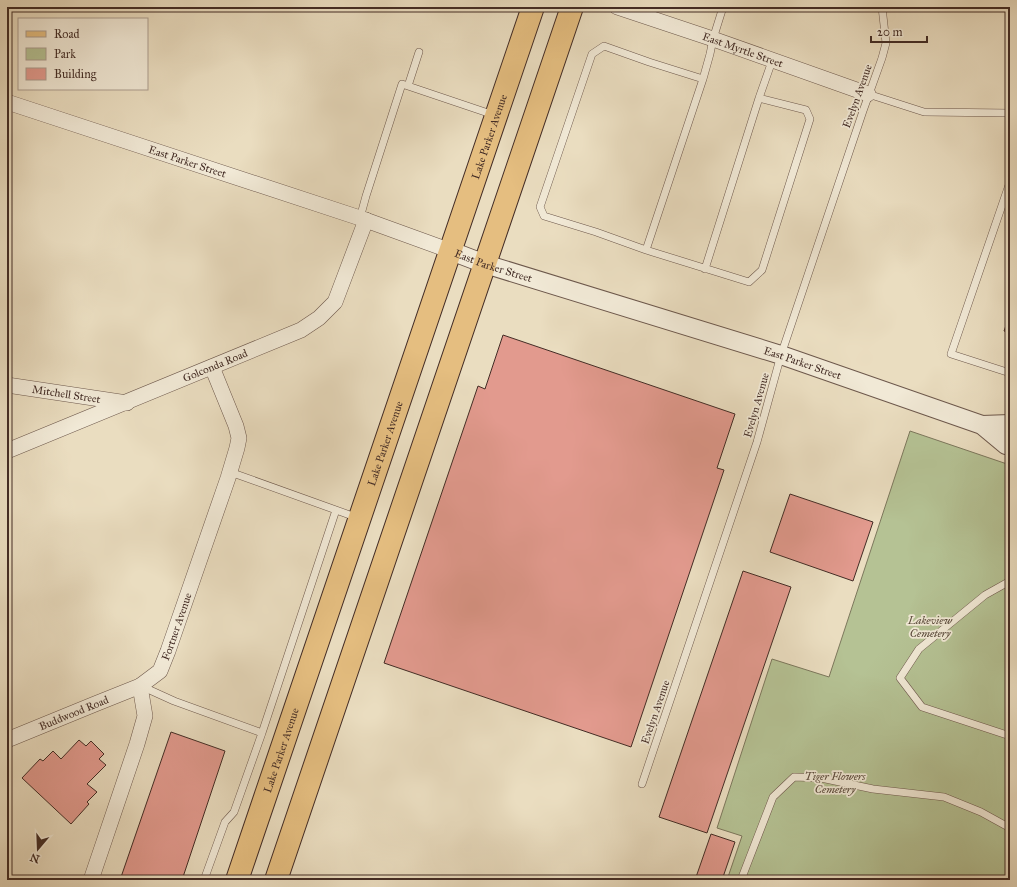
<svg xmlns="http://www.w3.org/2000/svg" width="1017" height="887" font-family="'IM FELL Great Primer',serif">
<rect width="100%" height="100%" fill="#eaddc0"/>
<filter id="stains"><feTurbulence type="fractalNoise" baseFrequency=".005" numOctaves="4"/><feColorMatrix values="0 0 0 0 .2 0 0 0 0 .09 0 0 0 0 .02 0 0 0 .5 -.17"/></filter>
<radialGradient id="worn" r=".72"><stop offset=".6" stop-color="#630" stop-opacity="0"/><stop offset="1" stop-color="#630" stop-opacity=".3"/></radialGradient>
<path fill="#b5c294" stroke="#7c775c" d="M 910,431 L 1010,465 L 1010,880 L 727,880 L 742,836 L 717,828 L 772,659 L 829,677 Z"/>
<path fill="#e29a8e" stroke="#432c25" d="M 1010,314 L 1010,333 L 1004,331 Z
M 503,335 L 735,414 L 717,468 L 724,470 L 631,747 L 384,663 L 478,386 L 485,389 Z
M 790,494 L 873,522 L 853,581 L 770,552 Z
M 743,571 L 791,587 L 707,833 L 659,817 Z
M 171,732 L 225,751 L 182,880 L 120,880 Z
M 79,740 L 86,746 L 91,741 L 104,754 L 99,759 L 106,765 L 87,784 L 97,792 L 87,802 L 89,804 L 71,824 L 22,778 L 40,759 L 43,761 L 53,751 L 61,759 Z
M 711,834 L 735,842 L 722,880 L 695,880 Z"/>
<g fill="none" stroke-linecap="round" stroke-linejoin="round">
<g stroke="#6d584c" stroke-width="8">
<path id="service" d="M 723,7 L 713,39 L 710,54 L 703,79 L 649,62 L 604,46 L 592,54 L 540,207 L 544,216 L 596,232 L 646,250 L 749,282 L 762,270 L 810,119 L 806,110 L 759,98 L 772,61
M 408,86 L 419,52
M 868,94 L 924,112 L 1010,113
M 1010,182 L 951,354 L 1010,373
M 360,218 L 366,196 L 402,84 L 494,115
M 646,250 L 703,79
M 705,269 L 759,98
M 230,472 L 336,510 L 262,733
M 336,510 L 358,518
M 1010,581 L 985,595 L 919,649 L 900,678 L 922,707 L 1010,736
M 141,686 L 174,701 L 262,733 L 234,812 L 225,822 L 204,880
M 642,784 L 757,442 L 781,355 L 863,111 L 882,58 L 886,43 L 882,7
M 741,880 L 773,797 L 794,777 L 821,778 L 873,789 L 944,797 L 981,812 L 1010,828"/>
</g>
<g stroke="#6d584c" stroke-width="16">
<g id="minor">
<path id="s1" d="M 617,7 L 713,39 L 868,94"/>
<path id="s2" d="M 7,102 L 360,218 L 451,251"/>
<path id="s3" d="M 7,385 L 127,403"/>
<path id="s4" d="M 7,451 L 301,330 L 319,318 L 335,302 L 366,220"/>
<path id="s5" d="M 7,740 L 95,704 L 140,686 L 160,671 L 168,651 L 228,478 L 237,448 L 239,438 L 236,426 L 212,367"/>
<path d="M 91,880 L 137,744 L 145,716 L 140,686"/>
</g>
</g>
<g stroke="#6d584c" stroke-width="20">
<g id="tertiary">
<path id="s6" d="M 451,251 L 485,264 L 781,355 L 982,425 L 1006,445 L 1010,446"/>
<path d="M 982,425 L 1010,424"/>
</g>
</g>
<g stroke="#432c25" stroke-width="24">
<g id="primary">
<path id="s7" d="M 237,880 L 533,7"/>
<path d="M 276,880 L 572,7"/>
</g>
</g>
<use href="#service" stroke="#f1e9d6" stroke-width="7"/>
<use href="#minor" stroke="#f1e9d6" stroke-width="15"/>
<use href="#tertiary" stroke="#f1e9d6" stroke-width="18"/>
<use href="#primary" stroke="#e5be80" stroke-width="22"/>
</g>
<g text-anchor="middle" stroke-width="3.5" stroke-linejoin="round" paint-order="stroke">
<g font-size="11" fill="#432c25" stroke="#f1e9d6">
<text dy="4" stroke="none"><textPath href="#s1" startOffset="133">East Myrtle Street</textPath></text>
<text transform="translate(857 96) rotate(-70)" y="4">Evelyn Avenue</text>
<text dy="4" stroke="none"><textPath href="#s7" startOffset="785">Lake Parker Avenue</textPath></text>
<text dy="4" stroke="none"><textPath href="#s2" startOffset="190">East Parker Street</textPath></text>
<text dy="4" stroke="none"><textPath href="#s6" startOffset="45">East Parker Street</textPath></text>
<text dy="4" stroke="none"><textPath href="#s6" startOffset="369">East Parker Street</textPath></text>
<text dy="4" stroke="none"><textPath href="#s4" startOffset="225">Golconda Road</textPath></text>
<text dy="4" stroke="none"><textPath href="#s3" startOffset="60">Mitchell Street</textPath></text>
<text transform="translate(756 405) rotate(-74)" y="4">Evelyn Avenue</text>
<text dy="4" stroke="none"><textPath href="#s7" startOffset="461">Lake Parker Avenue</textPath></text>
<text dy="4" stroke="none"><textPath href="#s5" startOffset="216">Fortner Avenue</textPath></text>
<text transform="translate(655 712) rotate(-71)" y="4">Evelyn Avenue</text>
<text dy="4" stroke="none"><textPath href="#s5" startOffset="72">Buddwood Road</textPath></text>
<text dy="4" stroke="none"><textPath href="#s7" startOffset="137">Lake Parker Avenue</textPath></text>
</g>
<g font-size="11" font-style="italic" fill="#5a4a3b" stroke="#f1e9d6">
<text x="930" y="624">Lakeview<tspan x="930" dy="13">Cemetery</tspan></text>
<text x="835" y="780">Tiger Flowers<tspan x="835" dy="13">Cemetery</tspan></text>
</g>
</g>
<rect width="1017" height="887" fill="none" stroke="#eaddc0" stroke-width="24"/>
<rect x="8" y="8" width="1001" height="871" fill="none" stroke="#432c25" stroke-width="2"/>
<rect x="12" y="12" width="993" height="863" fill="none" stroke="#432c25"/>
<rect x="18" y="18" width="130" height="72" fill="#f1e9d6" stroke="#ab9d8f"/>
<rect x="26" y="31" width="20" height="6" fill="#e5be80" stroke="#ab9d8f"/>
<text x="54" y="38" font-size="12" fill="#432c25">Road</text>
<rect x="26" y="48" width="20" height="12" fill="#b5c294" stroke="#ab9d8f"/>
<text x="54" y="58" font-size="12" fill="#432c25">Park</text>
<rect x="26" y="68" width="20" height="12" fill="#e29a8e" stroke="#ab9d8f"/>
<text x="54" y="78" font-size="12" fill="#432c25">Building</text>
<g transform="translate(38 849) rotate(199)" stroke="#f1e9d6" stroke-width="3" paint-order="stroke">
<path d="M0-3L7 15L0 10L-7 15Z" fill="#432c25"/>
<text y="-6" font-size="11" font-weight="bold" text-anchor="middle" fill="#432c25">N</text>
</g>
<path d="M871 36v6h56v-6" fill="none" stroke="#432c25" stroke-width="2"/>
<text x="877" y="36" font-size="12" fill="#432c25" stroke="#f1e9d6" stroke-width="3" paint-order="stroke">20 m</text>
<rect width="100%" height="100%" filter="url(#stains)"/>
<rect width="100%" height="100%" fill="url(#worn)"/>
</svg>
